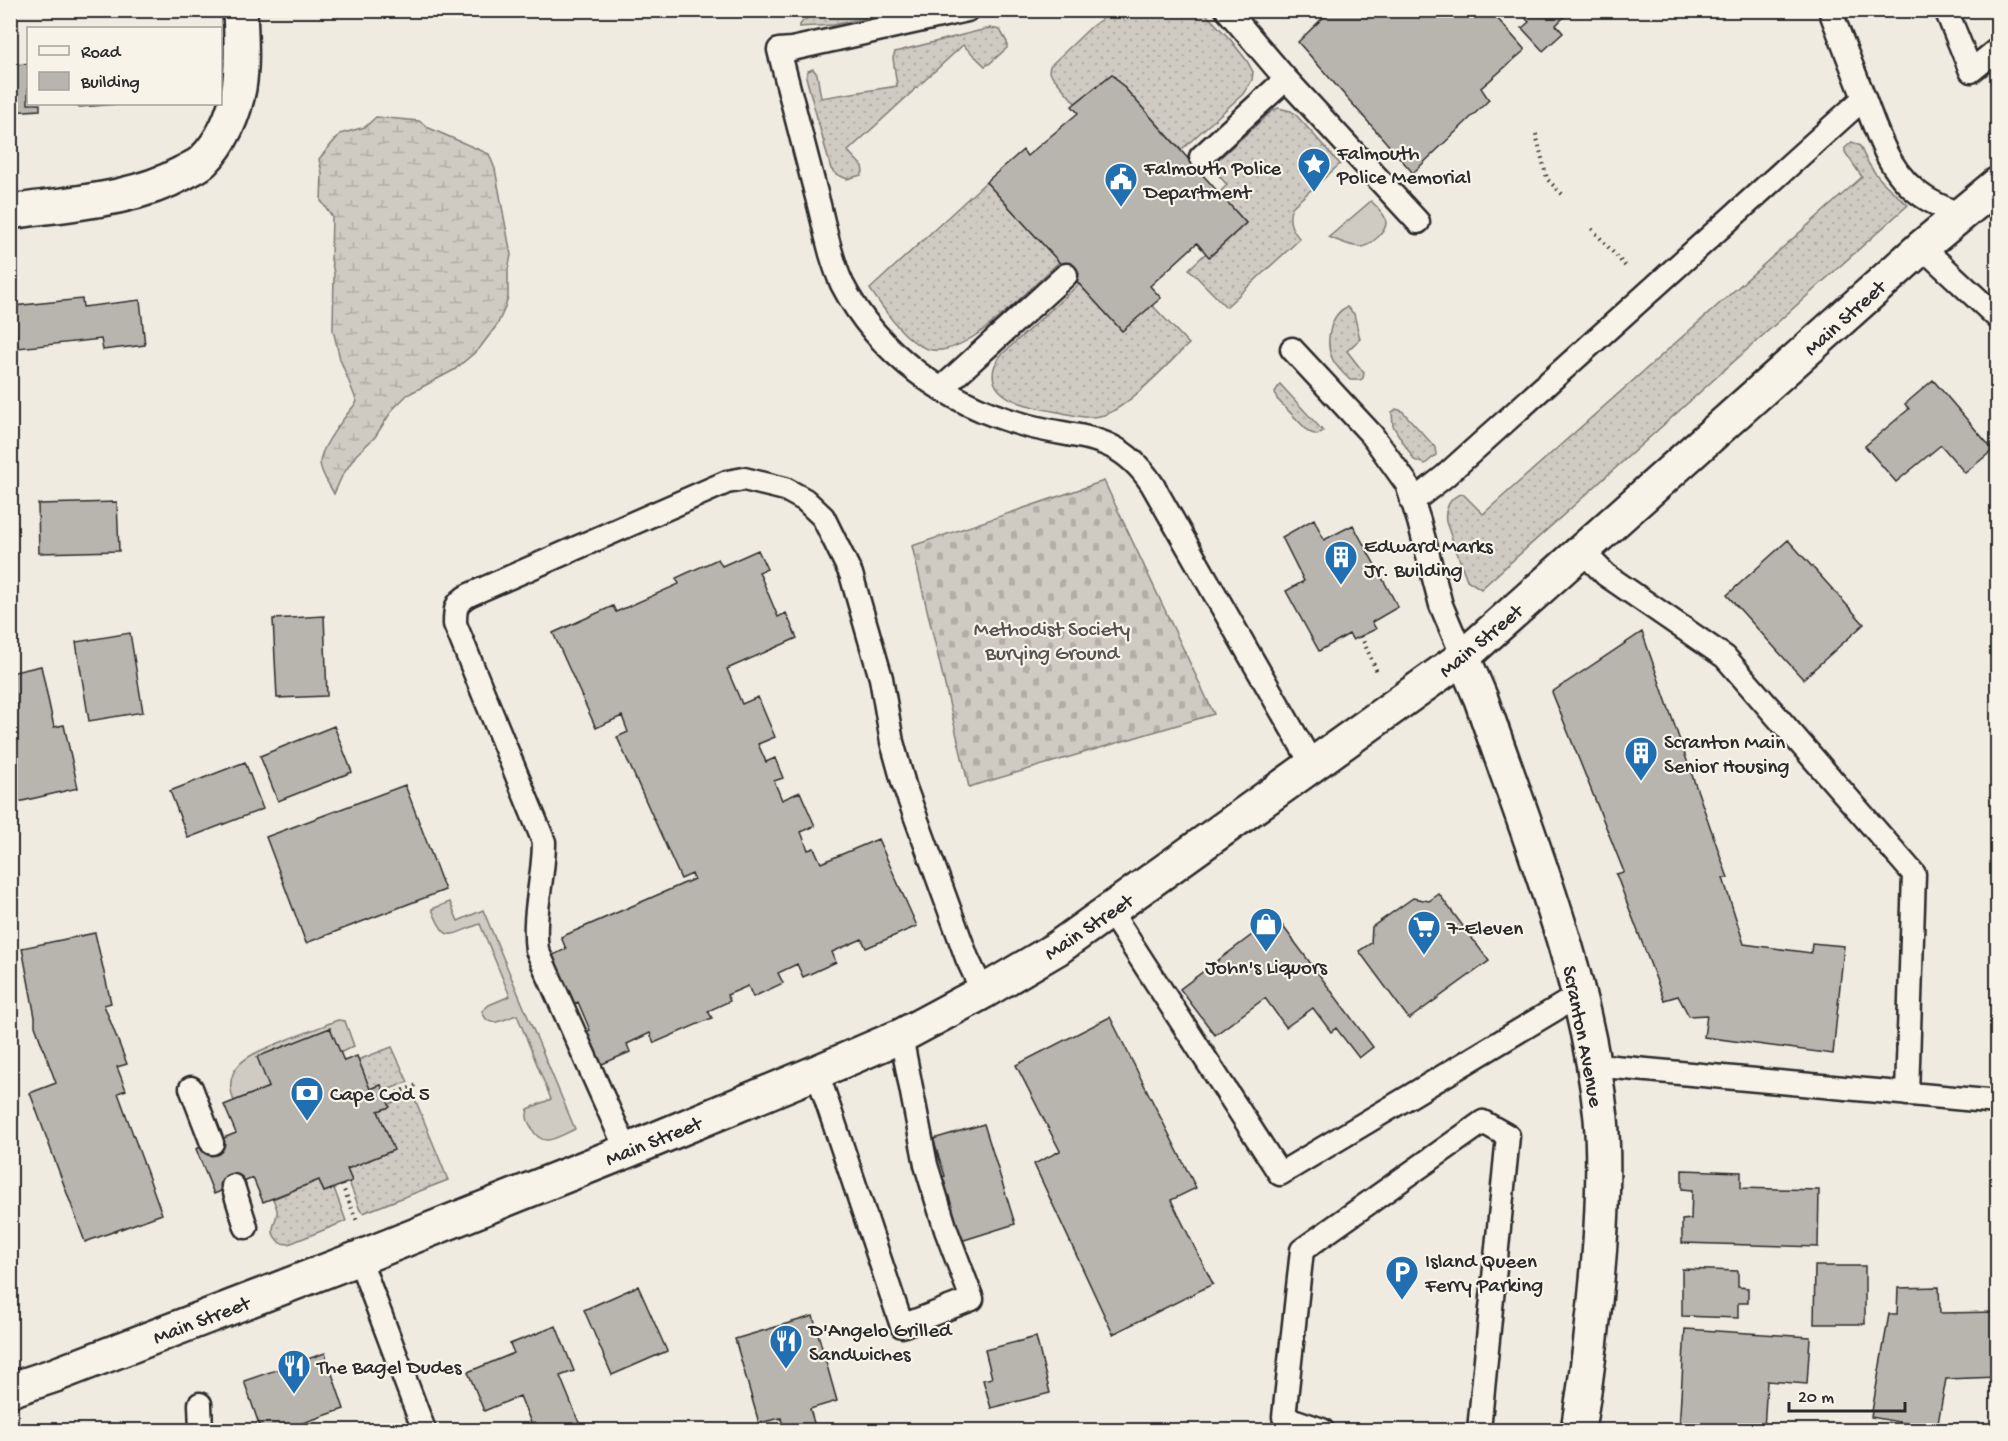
<svg xmlns="http://www.w3.org/2000/svg" width="2008" height="1441" font-family="'Gochi Hand',sans-serif">
<defs>
<pattern id="grass-dots" width="8" height="8" patternUnits="userSpaceOnUse" patternTransform="scale(1.5)"><rect width="8" height="8" fill="#cfcbc2"/><path d="M2 2h.1M6 6h.1" fill="none" stroke="#b2aea7" stroke-width="1.8" stroke-linecap="round"/></pattern>
<pattern id="wetland-marsh" width="20" height="14" patternUnits="userSpaceOnUse" patternTransform="scale(1.5)"><rect width="20" height="14" fill="#cfcbc2"/><path d="M1 5h8M5 5V1M11 12h8M15 12V8" fill="none" stroke="#b2aea7"/></pattern>
<pattern id="cemetery-stones" width="16" height="16" patternUnits="userSpaceOnUse" patternTransform="scale(1.5)"><rect width="16" height="16" fill="#cfcbc2"/><path d="M2 7V4a2 2 0 0 1 4 0v3zM10 15v-3a2 2 0 0 1 4 0v3z" fill="#b2aea7"/></pattern>
</defs>
<rect width="100%" height="100%" fill="#efebe0"/>
<filter id="ink" filterUnits="userSpaceOnUse"><feTurbulence type="fractalNoise" baseFrequency=".0167" numOctaves="2"/><feDisplacementMap in="SourceGraphic" scale="12" xChannelSelector="R" yChannelSelector="G"/><feConvolveMatrix kernelMatrix="1 2 1 2 8 2 1 2 1" color-interpolation-filters="sRGB"/></filter>
<g filter="url(#ink)">
<path fill="url(#grass-dots)" stroke="#7d7b76" stroke-width="1.5" d="M 836,10 L 892,10 L 892,11 L 834,25 L 799,27 C 803,15 824,14 836,10 Z
M 1202,10 L 1230,39 L 1247,61 L 1253,72 L 1252,80 L 1243,94 L 1181,150 L 1112,74 L 1075,103 L 1049,72 L 1050,66 L 1092,26 L 1113,11 Z
M 990,28 L 1000,30 L 1007,42 L 1007,48 L 989,64 L 985,66 L 963,45 L 848,151 L 862,166 L 863,172 L 861,175 L 847,179 L 836,174 L 831,169 L 806,77 L 808,71 L 813,69 L 817,74 L 821,98 L 897,86 L 893,58 L 895,52 Z
M 1278,108 L 1291,111 L 1297,116 L 1340,164 L 1292,207 C 1287,220 1291,229 1300,239 L 1226,307 L 1189,269 L 1206,253 L 1210,257 L 1246,223 L 1219,193 L 1227,185 L 1211,166 L 1272,111 Z
M 1852,142 L 1860,146 C 1871,174 1886,186 1908,205 L 1481,589 L 1467,580 L 1446,522 C 1444,510 1450,495 1463,494 L 1483,514 L 1862,177 L 1845,152 L 1845,148 Z
M 986,182 L 1059,262 C 1032,286 970,356 932,350 C 907,346 883,308 870,289 Z
M 1079,284 L 1122,331 L 1152,305 L 1189,344 C 1168,363 1129,407 1104,415 C 1089,420 1073,415 1058,412 C 1037,408 986,401 994,368 C 995,364 998,360 1000,356 Z
M 1347,307 L 1354,314 L 1360,339 L 1347,351 L 1364,373 L 1363,378 L 1360,380 L 1350,380 C 1343,373 1335,366 1332,358 C 1325,342 1330,314 1347,307 Z
M 1280,384 L 1323,431 L 1317,435 L 1309,432 L 1277,399 L 1275,392 Z
M 1396,409 L 1402,411 L 1435,447 L 1436,455 L 1425,464 L 1414,460 L 1393,426 L 1392,412 Z
M 392,1047 L 408,1082 L 384,1091 L 381,1085 L 370,1089 L 358,1060 Z
M 413,1094 L 448,1180 L 363,1213 L 360,1210 L 349,1182 L 352,1181 L 347,1169 L 393,1150 L 378,1111 L 389,1107 L 389,1104 Z
M 319,1180 L 324,1192 L 334,1188 L 346,1221 L 289,1244 L 280,1243 C 268,1231 274,1228 277,1214 C 278,1209 275,1204 273,1199 Z"/>
<path fill="url(#wetland-marsh)" stroke="#7d7b76" stroke-width="1.5" d="M 376,117 L 419,121 L 429,128 L 489,154 L 495,169 L 511,255 L 508,270 L 508,297 L 504,310 L 497,325 L 479,349 L 454,370 L 407,395 L 393,409 L 375,437 L 356,455 L 342,476 L 334,494 C 329,484 321,474 320,463 C 320,447 347,414 357,402 L 340,359 L 333,330 L 334,273 L 331,259 L 332,216 L 321,201 L 322,173 L 319,159 L 340,134 L 365,127 Z"/>
<path fill="url(#cemetery-stones)" stroke="#7d7b76" stroke-width="1.5" d="M 1104,481 L 1214,714 L 969,787 L 912,546 Z"/>
<path fill="#cfcbc2" stroke="#7d7b76" stroke-width="1.5" d="M 1371,201 C 1383,213 1394,222 1378,237 C 1373,241 1369,246 1362,247 C 1351,247 1339,241 1329,237 Z
M 450,902 L 458,921 L 483,910 L 575,1129 C 557,1137 542,1150 531,1127 C 527,1120 526,1117 528,1109 L 551,1099 L 517,1015 C 503,1019 488,1031 482,1011 L 489,1005 L 510,996 L 480,924 C 449,935 446,945 432,909 Z
M 338,1020 L 345,1021 L 354,1046 L 269,1087 L 234,1101 C 219,1062 258,1052 286,1040 C 303,1034 320,1027 338,1020 Z"/>
<path fill="#b8b5ae" stroke="#2b2b2b" stroke-width="1.5" d="M 1331,10 L 1490,10 L 1525,50 L 1481,88 L 1489,100 L 1413,173 L 1298,42 Z
M 1518,10 L 1571,10 L 1556,25 L 1563,33 L 1543,51 L 1522,28 L 1529,22 Z
M 28,64 L 28,104 L 40,104 L 40,110 L 10,112 L 10,65 Z
M 1112,74 L 1246,223 L 1209,257 L 1197,243 L 1150,286 L 1161,298 L 1122,331 L 986,182 L 1023,150 L 1027,156 L 1078,113 L 1072,106 Z
M 78,104 L 118,104 L 78,107 Z
M 82,299 L 83,307 L 140,300 L 145,345 L 103,350 L 101,339 L 18,348 L 13,306 Z
M 1933,380 L 1993,450 L 1965,473 L 1941,445 L 1896,482 L 1865,446 L 1909,409 L 1905,404 Z
M 117,502 L 119,551 L 39,553 L 38,504 Z
M 1314,519 L 1324,540 L 1353,525 L 1398,607 L 1372,622 L 1376,629 L 1353,640 L 1349,634 L 1319,651 L 1286,591 L 1304,581 L 1282,537 Z
M 1788,540 L 1864,624 L 1803,679 L 1727,595 Z
M 758,550 L 767,569 L 759,572 L 778,617 L 786,613 L 797,638 L 727,669 L 742,704 L 758,697 L 775,737 L 758,744 L 766,762 L 775,758 L 783,778 L 774,781 L 782,800 L 800,792 L 815,826 L 801,832 L 808,850 L 814,848 L 821,863 L 878,839 L 917,926 L 866,948 L 862,939 L 832,952 L 836,962 L 803,977 L 797,964 L 778,973 L 783,983 L 753,997 L 748,986 L 727,995 L 730,1001 L 708,1011 L 712,1018 L 654,1043 L 650,1033 L 627,1044 L 630,1052 L 595,1067 L 580,1034 L 590,1030 L 578,1002 L 570,1006 L 549,957 L 566,949 L 561,937 L 694,879 L 692,874 L 681,879 L 617,737 L 628,732 L 622,716 L 596,728 L 553,633 L 613,606 L 616,612 L 679,584 L 676,578 L 718,559 L 722,566 Z
M 324,616 L 327,696 L 277,698 L 273,619 Z
M 1642,632 L 1728,878 L 1723,878 L 1744,944 L 1811,953 L 1812,943 L 1844,946 L 1833,1054 L 1704,1037 L 1707,1015 L 1689,1016 L 1678,996 L 1664,1000 L 1616,874 L 1624,872 L 1552,692 Z
M 130,633 L 143,712 L 89,721 L 76,642 Z
M 41,666 L 54,727 L 64,725 L 78,788 L 18,802 L 10,770 L 10,673 Z
M 334,726 L 352,772 L 278,801 L 260,756 Z
M 245,762 L 263,809 L 188,838 L 170,791 Z
M 405,785 L 445,890 L 306,943 L 266,837 Z
M 1439,894 L 1489,961 L 1409,1019 L 1359,951 L 1371,943 L 1372,927 L 1413,898 L 1429,901 Z
M 1276,917 L 1373,1047 L 1359,1058 L 1336,1028 L 1331,1032 L 1313,1008 L 1286,1027 L 1265,998 L 1215,1035 L 1180,989 Z
M 95,933 L 111,1003 L 104,1005 L 127,1064 L 117,1067 L 126,1090 L 118,1093 L 162,1214 L 85,1242 L 30,1093 L 56,1083 L 35,1026 L 35,1017 L 22,948 Z
M 1110,1017 L 1196,1188 L 1171,1200 L 1213,1284 L 1113,1334 L 1034,1164 L 1060,1151 L 1016,1065 Z
M 330,1028 L 344,1061 L 357,1056 L 370,1089 L 381,1085 L 390,1107 L 378,1111 L 394,1150 L 347,1169 L 352,1181 L 324,1192 L 319,1180 L 263,1202 L 253,1178 L 214,1194 L 196,1149 L 236,1133 L 224,1105 L 269,1087 L 257,1057 Z
M 984,1124 L 1015,1224 L 961,1241 L 951,1206 L 944,1207 L 936,1179 L 945,1176 L 933,1139 Z
M 1682,1170 L 1741,1172 L 1741,1188 L 1819,1190 L 1818,1247 L 1682,1243 L 1682,1220 L 1691,1219 L 1692,1190 L 1682,1189 Z
M 1815,1266 L 1865,1266 L 1865,1324 L 1814,1324 Z
M 1682,1269 L 1738,1271 L 1738,1287 L 1748,1288 L 1748,1303 L 1738,1303 L 1738,1318 L 1682,1316 Z
M 638,1286 L 667,1351 L 612,1375 L 584,1310 Z
M 1939,1287 L 1940,1313 L 1998,1312 L 1998,1377 L 1946,1379 L 1937,1429 L 1871,1417 L 1889,1314 L 1897,1314 L 1898,1288 Z
M 813,1316 L 837,1401 L 810,1409 L 816,1430 L 784,1430 L 781,1418 L 759,1423 L 735,1339 Z
M 556,1326 L 574,1371 L 560,1376 L 582,1430 L 534,1430 L 520,1396 L 484,1411 L 468,1372 L 514,1353 L 510,1344 Z
M 1685,1329 L 1810,1337 L 1807,1384 L 1767,1381 L 1764,1430 L 1679,1430 Z
M 1036,1337 L 1050,1393 L 991,1408 L 983,1380 L 992,1378 L 985,1350 Z
M 325,1353 L 344,1409 L 282,1430 L 261,1430 L 244,1381 Z"/>
<g fill="none" stroke-linecap="round" stroke-linejoin="round">
<g stroke="#2b2b2b" stroke-width="27">
<path id="lane" d="M 967,10 L 792,49 L 779,50 C 792,101 805,151 818,201 C 825,228 830,258 842,284 C 878,354 949,405 1025,425 C 1079,440 1117,431 1152,484 L 1313,766
M 1227,10 L 1286,79 L 1418,222
M 1946,10 L 1971,71 L 1998,49
M 1864,98 C 1879,137 1889,176 1927,199 C 1937,205 1949,210 1960,215
M 1201,157 L 1286,79
M 1922,247 L 1998,318
M 1292,349 L 1372,435 L 1407,484 L 1419,521 L 1441,605 L 1463,657
M 942,388 L 1066,275
M 1412,502 L 1445,476 L 1864,98 L 1830,10
M 1583,552 L 1606,575 L 1725,657 L 1914,874 L 1907,1094
M 1110,911 L 1280,1174 L 1579,995
M 1592,1065 L 1998,1102
M 817,1072 L 902,1326 L 972,1299 L 946,1230 L 926,1165 L 901,1036
M 191,1088 L 212,1143
M 627,1151 L 537,950 C 532,914 544,878 544,842 L 455,624 C 455,609 455,603 469,595 L 727,482 L 744,479 L 785,489 L 805,500 L 823,517 L 851,574 L 881,678 L 892,742 L 904,785 L 967,958 L 983,992
M 233,1186 L 246,1227
M 359,1258 L 424,1430
M 200,1404 L 201,1430
M 1322,1430 L 1284,1417 L 1302,1250 L 1483,1122 L 1508,1136 L 1479,1430"/>
</g>
<g stroke="#2b2b2b" stroke-width="38">
<path id="street" d="M 10,212 C 68,203 132,201 183,173 C 190,169 198,166 203,161 C 222,142 234,115 239,88 C 243,63 241,36 240,10"/>
</g>
<g stroke="#2b2b2b" stroke-width="38">
<path id="secondary" d="M 1463,657 L 1481,699 C 1528,836 1586,973 1601,1118 C 1604,1154 1603,1191 1601,1227 C 1597,1295 1589,1363 1578,1430"/>
</g>
<g stroke="#2b2b2b" stroke-width="38">
<path id="primary" d="M 10,1390 L 55,1375 L 359,1258 L 627,1151 L 817,1072 L 901,1036 L 983,992 L 1056,949 L 1463,657 L 1922,247 L 1998,184"/>
</g>
<path stroke="#2b2b2b" stroke-width="4" stroke-dasharray="1.5 4.5" stroke-linecap="butt" d="M 1536,134 L 1547,179 L 1564,196
M 1592,229 L 1628,269
M 1361,636 L 1378,674
M 386,1097 L 417,1085
M 342,1185 L 357,1221"/>
<use href="#lane" stroke="#f7f3e8" stroke-width="22"/>
<use href="#street" stroke="#f7f3e8" stroke-width="33"/>
<use href="#secondary" stroke="#f7f3e8" stroke-width="33"/>
<use href="#primary" stroke="#f7f3e8" stroke-width="33"/>
</g>
</g>
<defs>
<g id="sight-pin" transform="scale(1.725)"><path d="M0 17L-7.5 6A9.5 9.5 0 1 1 7.5 6Z" fill="#1f6fb2" stroke="#f7f3e8"/><path d="M0-6L1.8-2.2L6-1.7L2.9 1.2L3.7 5.4L0 3.3L-3.7 5.4L-2.9 1.2L-6-1.7L-1.8-2.2Z" fill="#fff"/></g>
<g id="civic-pin" transform="scale(1.725)"><path d="M0 17L-7.5 6A9.5 9.5 0 1 1 7.5 6Z" fill="#1f6fb2" stroke="#f7f3e8"/><path d="M-.6-6.5H3V-4.5H.6V-3L4-1V1h2V6H-6V1h2V-1L-.6-3ZM-1.2 2.5V6h2.4V2.5Z" fill="#fff"/></g>
<g id="building-pin" transform="scale(1.725)"><path d="M0 17L-7.5 6A9.5 9.5 0 1 1 7.5 6Z" fill="#1f6fb2" stroke="#f7f3e8"/><path d="M-4-6H4V6H1V3H-1V6H-4ZM-2.5-4.3h1.7v1.8h-1.7ZM.8-4.3h1.7v1.8H.8ZM-2.5-1h1.7V.8h-1.7ZM.8-1h1.7V.8H.8Z" fill="#fff"/></g>
<g id="shop-pin" transform="scale(1.725)"><path d="M0 17L-7.5 6A9.5 9.5 0 1 1 7.5 6Z" fill="#1f6fb2" stroke="#f7f3e8"/><path d="M-5-2.5h2.3a2.7 3.5 0 0 1 5.4 0H5L5.5 6h-11ZM-1.5-2.5h3a1.5 2.3 0 0 0-3 0Z" fill="#fff"/></g>
<g id="supermarket-pin" transform="scale(1.725)"><path d="M0 17L-7.5 6A9.5 9.5 0 1 1 7.5 6Z" fill="#1f6fb2" stroke="#f7f3e8"/><path d="M-6-5.5h2.5l.6 2H6L4.5 2H-2.5L-4.4-4H-6ZM-1.5 3.2a1.3 1.3 0 1 0 .1 0ZM3 3.2a1.3 1.3 0 1 0 .1 0Z" fill="#fff"/></g>
<g id="bank-pin" transform="scale(1.725)"><path d="M0 17L-7.5 6A9.5 9.5 0 1 1 7.5 6Z" fill="#1f6fb2" stroke="#f7f3e8"/><path d="M-6-4H6V4H-6ZM0-2.3a2.3 2.3 0 1 0 0 4.6a2.3 2.3 0 1 0 0-4.6Z" fill="#fff"/></g>
<g id="parking-pin" transform="scale(1.725)"><path d="M0 17L-7.5 6A9.5 9.5 0 1 1 7.5 6Z" fill="#1f6fb2" stroke="#f7f3e8"/><path d="M-3.5-5.5H1a3.5 3.5 0 0 1 0 7H-1V5.5H-3.5ZM-1-3.4V-.6H.8a1.4 1.4 0 0 0 0-2.8Z" fill="#fff"/></g>
<g id="restaurant-pin" transform="scale(1.725)"><path d="M0 17L-7.5 6A9.5 9.5 0 1 1 7.5 6Z" fill="#1f6fb2" stroke="#f7f3e8"/><path d="M-5-6h1v4h1v-4h1v4h1v-4h1v5L-1.5 .5V6h-2V.5L-5-1ZM5-6V6H3V1.5H1.5Q1.5-4 5-6Z" fill="#fff"/></g>
</defs>
<g fill-rule="evenodd">
<use href="#sight-pin" x="1314" y="164"/>
<use href="#civic-pin" x="1121" y="179"/>
<use href="#building-pin" x="1341" y="557"/>
<use href="#building-pin" x="1641" y="753"/>
<use href="#shop-pin" x="1266" y="924"/>
<use href="#supermarket-pin" x="1424" y="927"/>
<use href="#bank-pin" x="307" y="1093"/>
<use href="#parking-pin" x="1402" y="1272"/>
<use href="#restaurant-pin" x="786" y="1341"/>
<use href="#restaurant-pin" x="294" y="1366"/>
</g>
<g text-anchor="middle" stroke-width="4.5" stroke-linejoin="round" paint-order="stroke">
<g font-size="21" fill="#2b2b2b" stroke="#f7f3e8" text-anchor="start">
<text x="1337" y="159">Falmouth<tspan x="1337" dy="24">Police Memorial</tspan></text>
<text x="1144" y="174">Falmouth Police<tspan x="1144" dy="24">Department</tspan></text>
<text x="1364" y="552">Edward Marks<tspan x="1364" dy="24">Jr. Building</tspan></text>
<text x="1664" y="748">Scranton Main<tspan x="1664" dy="24">Senior Housing</tspan></text>
<text x="1447" y="934">7-Eleven</text>
<text x="1266" y="973" text-anchor="middle">John's Liquors</text>
<text x="330" y="1100">Cape Cod 5</text>
<text x="1425" y="1267">Island Queen<tspan x="1425" dy="24">Ferry Parking</tspan></text>
<text x="809" y="1336">D'Angelo Grilled<tspan x="809" dy="24">Sandwiches</tspan></text>
<text x="317" y="1373">The Bagel Dudes</text>
</g>
<g font-size="21" fill="#2b2b2b" stroke="#f7f3e8">
<text transform="translate(1844 317) rotate(-42)" y="7">Main Street</text>
<text transform="translate(1480 640) rotate(-40)" y="7">Main Street</text>
<text transform="translate(1088 926) rotate(-34)" y="7">Main Street</text>
<text transform="translate(1584 1036) rotate(79)" y="7">Scranton Avenue</text>
<text transform="translate(653 1140) rotate(-22)" y="7">Main Street</text>
<text transform="translate(201 1319) rotate(-21)" y="7">Main Street</text>
</g>
<g font-size="21" fill="#545351" stroke="#f7f3e8">
<text x="1052" y="635">Methodist Society<tspan x="1052" dy="24">Burying Ground</tspan></text>
</g>
</g>
<rect width="2008" height="1441" fill="none" stroke="#f7f3e8" stroke-width="36"/>
<rect x="18" y="18" width="1972" height="1405" fill="none" stroke="#2b2b2b" stroke-width="2" filter="url(#ink)"/>
<rect x="27" y="27" width="195" height="78" fill="#f7f3e8" stroke="#a5a39c" stroke-width="1.5"/>
<rect x="39" y="46" width="30" height="9" fill="#f7f3e8" stroke="#a5a39c" stroke-width="1.5"/>
<text x="81" y="57" font-size="18" fill="#2b2b2b">Road</text>
<rect x="39" y="72" width="30" height="18" fill="#b8b5ae" stroke="#a5a39c" stroke-width="1.5"/>
<text x="81" y="87" font-size="18" fill="#2b2b2b">Building</text>
<path d="M1789 1402v9h116v-9" fill="none" stroke="#2b2b2b" stroke-width="3"/>
<text x="1798" y="1402" font-size="18" fill="#2b2b2b" stroke="#f7f3e8" stroke-width="4.5" paint-order="stroke">20 m</text>
</svg>
